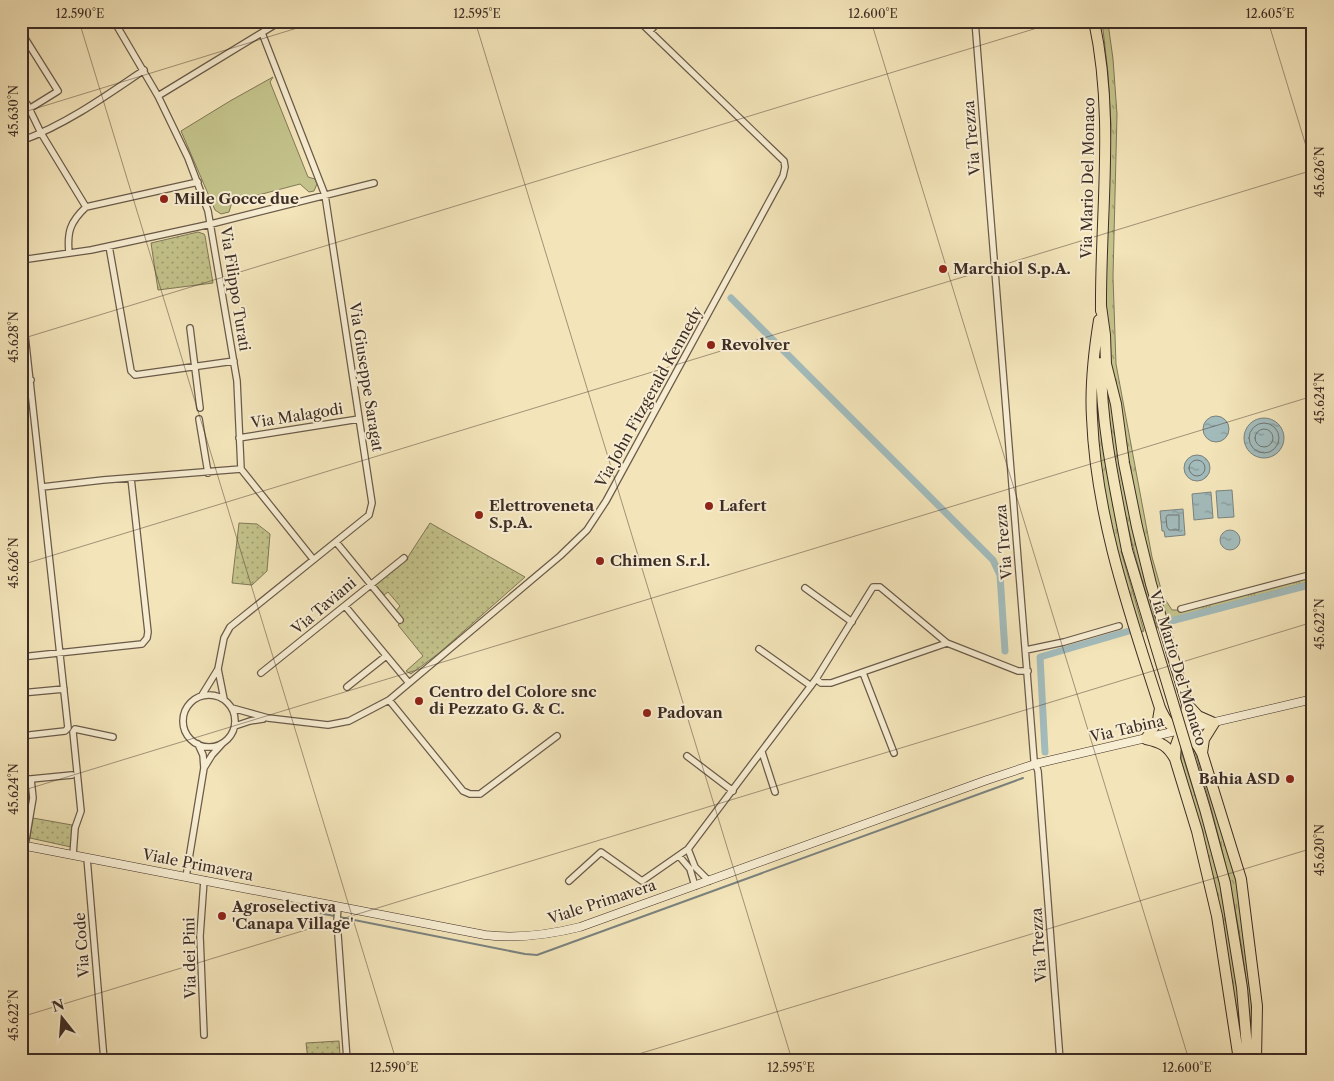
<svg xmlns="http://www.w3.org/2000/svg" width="1334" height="1081" font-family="'Libre Caslon Text',serif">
<defs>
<pattern id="grass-tufts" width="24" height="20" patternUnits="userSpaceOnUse" patternTransform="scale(1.25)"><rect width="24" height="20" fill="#c3c28a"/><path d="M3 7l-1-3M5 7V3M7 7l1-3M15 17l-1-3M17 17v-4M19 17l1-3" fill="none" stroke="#a09e71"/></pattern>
<pattern id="park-dots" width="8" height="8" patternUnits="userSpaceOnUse" patternTransform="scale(1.25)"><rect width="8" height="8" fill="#c3c28a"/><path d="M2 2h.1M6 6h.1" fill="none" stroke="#a09e71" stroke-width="1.8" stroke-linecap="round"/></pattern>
<pattern id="water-ripples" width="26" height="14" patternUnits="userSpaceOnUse" patternTransform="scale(1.25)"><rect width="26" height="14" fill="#a2bbbb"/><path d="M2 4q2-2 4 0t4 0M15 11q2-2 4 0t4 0" fill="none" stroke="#859898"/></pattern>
</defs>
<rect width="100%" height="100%" fill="#f3e4b9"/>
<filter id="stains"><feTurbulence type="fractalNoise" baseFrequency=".004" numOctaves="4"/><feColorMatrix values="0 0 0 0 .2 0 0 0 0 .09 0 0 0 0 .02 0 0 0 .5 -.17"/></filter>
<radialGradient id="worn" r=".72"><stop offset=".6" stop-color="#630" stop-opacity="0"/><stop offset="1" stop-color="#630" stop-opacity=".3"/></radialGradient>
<path fill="url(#grass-tufts)" stroke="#807858" d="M 1102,21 L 1108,21 L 1108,23 L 1113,59 L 1117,114 L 1113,277 L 1116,364 L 1152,557 L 1163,596 L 1172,610 L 1178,610 L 1313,575 L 1313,581 L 1165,620 L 1148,561 L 1111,377 L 1105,286 L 1111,125 L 1108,73 Z
M 1096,384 L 1105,461 L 1122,550 L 1121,551 L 1144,631 L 1140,633 L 1114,546 L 1097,451 Z
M 1108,386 L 1160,627 L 1157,628 C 1135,562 1119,497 1110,428 C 1109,415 1105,397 1108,386 Z
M 1192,742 L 1195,746 L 1237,874 L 1255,1006 L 1251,1047 C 1248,942 1222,842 1192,742 Z
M 1181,750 C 1196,801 1215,852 1225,904 C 1234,952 1240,1000 1242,1048 L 1200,826 L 1181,760 Z"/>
<path fill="url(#park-dots)" stroke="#807858" d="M 198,232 L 204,234 L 205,236 L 213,283 L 158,290 L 151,243 Z
M 239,523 L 257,524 L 270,534 L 267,571 L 252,585 L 232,583 Z
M 430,523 L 525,577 L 439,653 L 411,674 L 406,671 L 423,656 L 398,625 L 403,621 L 395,612 L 400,606 L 388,592 L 384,595 L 375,585 L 406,560 Z
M 33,818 L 72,825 L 71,847 L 30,838 Z
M 339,1041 L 340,1055 L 338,1057 L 308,1060 L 306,1043 Z"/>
<path fill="#c3c28a" stroke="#807858" d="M 273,77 L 270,82 L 308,177 L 315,179 L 317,184 L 314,191 L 309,192 L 300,184 L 232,202 L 229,212 L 221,214 L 215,210 L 181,131 L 230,101 Z"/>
<path fill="url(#water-ripples)" stroke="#7a827f" d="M1203 429a13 13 0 1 1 26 0a13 13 0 1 1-26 0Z
M1244 438a20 20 0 1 1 40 0a20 20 0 1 1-40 0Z
M1184 468a13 13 0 1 1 26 0a13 13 0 1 1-26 0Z
M 1232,490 L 1234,517 L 1218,518 L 1216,491 Z
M 1211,492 L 1213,518 L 1194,520 L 1192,494 Z
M 1183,509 L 1185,535 L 1165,537 L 1164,531 L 1162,531 L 1160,511 Z
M1220 540a10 10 0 1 1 20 0a10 10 0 1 1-20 0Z"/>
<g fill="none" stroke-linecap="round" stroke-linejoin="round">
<path stroke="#707470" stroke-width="1" d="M1249 438a15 15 0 1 1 30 0a15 15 0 1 1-30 0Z
M1255 438a9 9 0 1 1 18 0a9 9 0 1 1-18 0Z
M1189 468a8 8 0 1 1 16 0a8 8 0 1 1-16 0Z
M 1168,515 L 1179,515 L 1179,530 L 1169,530 L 1167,527 L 1166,518 Z"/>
<path stroke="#7a827f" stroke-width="2" d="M 299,909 L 525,954 L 537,955 L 1023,778"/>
<path stroke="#a2bbbb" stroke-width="7" d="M 731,298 L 993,560 L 1000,575 L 1005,651
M 1171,621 L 1313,584
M 1045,752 L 1040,657 L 1129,631"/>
<g stroke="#6a5b4a" stroke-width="8">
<path id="street" d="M 114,21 L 158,96 L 188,158 L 208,211 L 237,381 L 241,469 L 313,559
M 975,21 L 1034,760 L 1038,771 L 1039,784 L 1060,1060
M 650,31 L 659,21
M 21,32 L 58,91 L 29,109
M 158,96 L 281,21
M 21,102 L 27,104 L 41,133 L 86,207
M 21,141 C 65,125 106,96 144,70
M 109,246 L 131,371 L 135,375 L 234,361
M 69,253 C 67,232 70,222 86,207 L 198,182
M 21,260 L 91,250 L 211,224 L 374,183
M 21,299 L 68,728 L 65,731 L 21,736
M 190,328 L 200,408
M 21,380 L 31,380
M 199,419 L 208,473
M 239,438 L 359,419
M 42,487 L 103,480 L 241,469
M 336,542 L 400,620
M 805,588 L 852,622
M 345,606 L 409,683
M 1181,609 L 1313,574
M 759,649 L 811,686
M 1026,650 L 1064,642 L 1119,626
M 21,657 L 142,644 L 147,638 L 148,632 L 131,478
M 218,669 L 224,699
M 261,673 L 404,558
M 863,673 L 894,753
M 816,679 L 821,683 L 831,683 L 947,643
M 347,687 L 386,656
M 21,693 L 64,689
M183 721a26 26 0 1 1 52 0a26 26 0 1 1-52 0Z
M 202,695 L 218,669 L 224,638 L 230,627 L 369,515 L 372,503 L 325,195 L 262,33
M 389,700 L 463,791 L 470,794 L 480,794 L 557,736
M 232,708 L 268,718 L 328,725 L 349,721 L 389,700 L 560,556 L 587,530 L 606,501 L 783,176 L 785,167 L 784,161 L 639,21
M 235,726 L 250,721 L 263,719
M 762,752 L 775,792
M 687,756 L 733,791
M 204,768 L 212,755 L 222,744
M 21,779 L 31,779
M 25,845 L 33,798 L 31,779 L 72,775
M 688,849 L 695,867 L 709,881
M 73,855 L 75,828 L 81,811 L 73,732 L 75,729 L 113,737
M 679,856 L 690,869 L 695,886
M 87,858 L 104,1060
M 186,877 L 204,768 L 203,755 L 198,744
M 204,880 L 200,936 L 204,1035
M 569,881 L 601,852 L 642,881 L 688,849 L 816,679 L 873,587 L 880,587 L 947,643 L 1018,671 L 1028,671
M 338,907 L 337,921 L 347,1060"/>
</g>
<g stroke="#3d2d25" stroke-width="9">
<path id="secondary" d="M 21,845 L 485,935 C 517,939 548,935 580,927 L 987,780 L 1035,764 L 1313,699"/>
</g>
<g stroke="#3d2d25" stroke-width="12">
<path id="highway" d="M 1094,21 C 1115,117 1100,214 1101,311
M 1101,306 L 1105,335 L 1106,364 L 1116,404 L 1124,463 L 1137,527 L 1151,584 L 1187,704 L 1185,720 L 1176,745 L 1175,759 L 1197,831 L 1217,916 L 1239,1060
M 1099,320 C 1094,351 1090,386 1092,418 C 1096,518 1130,614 1160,708 L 1158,720 L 1146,739 C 1161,742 1168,746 1175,759
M 1101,363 C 1101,426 1115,488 1127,550
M 1187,704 L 1198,716 L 1214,723 L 1204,739 L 1202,753
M 1160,708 C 1163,714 1166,722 1172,726 C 1185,736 1194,736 1202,753 L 1241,879 L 1257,1006 L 1256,1060
M 1225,883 L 1242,988 L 1248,1060"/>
</g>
<use href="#street" stroke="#f7edd2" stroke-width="5.5"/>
<use href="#secondary" stroke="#f7edd2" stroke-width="8"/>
<use href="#highway" stroke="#f3e4b9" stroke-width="10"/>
<g stroke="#3d2d25" stroke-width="12" stroke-linecap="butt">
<path id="highway-bridge" d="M 1127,550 L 1205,809 L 1225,883"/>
</g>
<use href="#highway-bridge" stroke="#f3e4b9" stroke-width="10"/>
</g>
<path fill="none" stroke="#3d2d25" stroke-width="1" stroke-opacity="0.45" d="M 79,21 L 396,1060M 475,21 L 792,1060M 871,21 L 1189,1060M 1268,21 L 1313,169M 21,113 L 320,21M 21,339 L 1060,21M 21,565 L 1313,170M 21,791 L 1313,396M 21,1017 L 1313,622M 619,1060 L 1313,848"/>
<g fill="#8f2418" stroke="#f7edd2" stroke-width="2">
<circle cx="164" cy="199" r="5"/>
<circle cx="943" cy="269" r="5"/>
<circle cx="711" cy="345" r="5"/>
<circle cx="709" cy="506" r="5"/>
<circle cx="479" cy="515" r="5"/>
<circle cx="600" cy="561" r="5"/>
<circle cx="419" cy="701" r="5"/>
<circle cx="647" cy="713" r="5"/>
<circle cx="1290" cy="779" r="5"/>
<circle cx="222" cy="916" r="5"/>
</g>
<g text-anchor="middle" stroke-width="4" stroke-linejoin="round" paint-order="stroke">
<g font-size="15" fill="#3d2d25" stroke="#f7edd2">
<text transform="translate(972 138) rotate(-95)" y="5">Via Trezza</text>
<text transform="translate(1088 178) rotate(-89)" y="5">Via Mario Del Monaco</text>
<text transform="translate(235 289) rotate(81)" y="5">Via Filippo Turati</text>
<text transform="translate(366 377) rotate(81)" y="5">Via Giuseppe Saragat</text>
<text transform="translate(649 397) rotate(-61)" y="5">Via John Fitzgerald Kennedy</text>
<text transform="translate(297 416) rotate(-9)" y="5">Via Malagodi</text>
<text transform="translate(1004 542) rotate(-95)" y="5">Via Trezza</text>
<text transform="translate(324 606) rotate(-40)" y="5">Via Taviani</text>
<text transform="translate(1178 668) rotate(73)" y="5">Via Mario Del Monaco</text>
<text transform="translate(1127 729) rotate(-13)" y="5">Via Tabina</text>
<text transform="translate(198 865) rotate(11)" y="5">Viale Primavera</text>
<text transform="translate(602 902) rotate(-18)" y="5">Viale Primavera</text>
<text transform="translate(82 945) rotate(-94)" y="5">Via Code</text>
<text transform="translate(1039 945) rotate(-94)" y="5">Via Trezza</text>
<text transform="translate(190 958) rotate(-91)" y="5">Via dei Pini</text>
</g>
<g font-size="15" font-weight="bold" fill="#3d2d25" stroke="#f7edd2" text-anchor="start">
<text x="174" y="204">Mille Gocce due</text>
<text x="953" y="274">Marchiol S.p.A.</text>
<text x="721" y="350">Revolver</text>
<text x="489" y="511">Elettroveneta<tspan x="489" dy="17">S.p.A.</tspan></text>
<text x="719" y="511">Lafert</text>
<text x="610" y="566">Chimen S.r.l.</text>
<text x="429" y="697">Centro del Colore snc<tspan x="429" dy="17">di Pezzato G. &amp; C.</tspan></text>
<text x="657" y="718">Padovan</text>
<text x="1280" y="784" text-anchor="end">Bahia ASD</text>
<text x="232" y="912">Agroselectiva<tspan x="232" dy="17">'Canapa Village'</tspan></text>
</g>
</g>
<rect width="1334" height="1081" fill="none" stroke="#f3e4b9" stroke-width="55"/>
<g transform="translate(62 1018) rotate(343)" stroke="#f7edd2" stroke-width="4" paint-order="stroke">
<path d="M0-4L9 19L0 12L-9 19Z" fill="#3d2d25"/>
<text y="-8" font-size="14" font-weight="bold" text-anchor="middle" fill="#3d2d25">N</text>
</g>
<rect x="28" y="28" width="1278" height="1026" fill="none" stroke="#3d2d25" stroke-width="2"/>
<g font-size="12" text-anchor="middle" fill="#3d2d25">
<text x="80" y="18">12.590°E</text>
<text x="477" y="18">12.595°E</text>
<text x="873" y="18">12.600°E</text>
<text x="1270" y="18">12.605°E</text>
<text transform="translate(14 111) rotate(-90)" y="4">45.630°N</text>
<text transform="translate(1320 172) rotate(-90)" y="4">45.626°N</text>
<text transform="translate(14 337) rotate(-90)" y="4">45.628°N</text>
<text transform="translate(1320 398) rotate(-90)" y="4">45.624°N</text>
<text transform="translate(14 563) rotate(-90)" y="4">45.626°N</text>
<text transform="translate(1320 624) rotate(-90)" y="4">45.622°N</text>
<text transform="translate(14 789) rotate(-90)" y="4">45.624°N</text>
<text transform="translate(1320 850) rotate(-90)" y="4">45.620°N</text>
<text transform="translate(14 1015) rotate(-90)" y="4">45.622°N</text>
<text x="394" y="1072">12.590°E</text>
<text x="791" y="1072">12.595°E</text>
<text x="1187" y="1072">12.600°E</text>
</g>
<rect width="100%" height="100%" filter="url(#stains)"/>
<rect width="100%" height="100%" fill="url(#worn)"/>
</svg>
